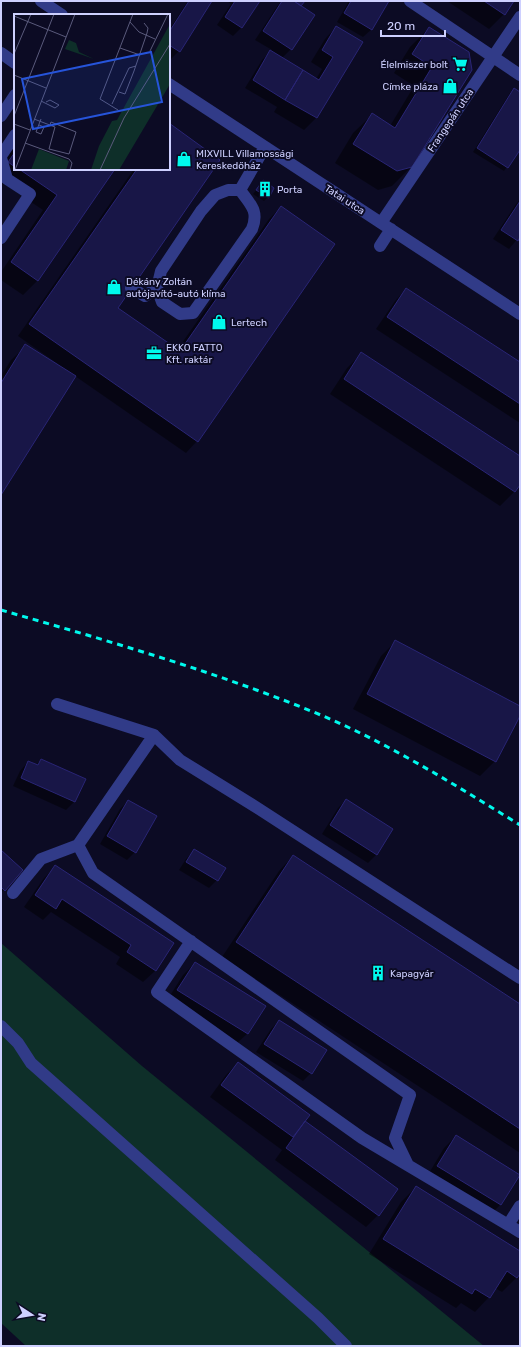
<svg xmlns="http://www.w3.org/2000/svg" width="521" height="1347" font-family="Rubik,sans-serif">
<rect width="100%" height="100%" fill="#0c0b24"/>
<path fill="#0e2f29" d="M 1,943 L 142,1066 L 484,1346 L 26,1346 L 1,1323 Z"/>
<path fill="#0007" d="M 188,1 L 211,1 L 179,51 L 171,59 L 169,58 L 169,30 Z
M 227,1 L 259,1 L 241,28 L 233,36 L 217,25 L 231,4 Z
M 282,1 L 303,1 L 300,6 L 313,15 L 291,49 L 282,58 L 316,79 L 322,69 L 311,62 L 325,39 L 336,27 L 361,43 L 316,118 L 304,130 L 274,112 L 277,107 L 245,88 L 262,60 L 272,50 L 255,40 L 278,5 Z
M 349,1 L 388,1 L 372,29 L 363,37 L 337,22 Z
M 447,1 L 513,1 L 504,14 L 489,29 Z
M 429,28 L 468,53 L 411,167 L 392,186 L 378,190 L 335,163 L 353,133 L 372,115 L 390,126 L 414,86 L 394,73 L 410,47 Z
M 514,90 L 520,93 L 520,148 L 504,171 L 473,152 L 510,93 Z
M 169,125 L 219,160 L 116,308 L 177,350 L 269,219 L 281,207 L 197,441 L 186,453 L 75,376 L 1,493 L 1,376 L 11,360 L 26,346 L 57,365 L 58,364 L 18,336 L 134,169 L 169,169 Z
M 15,146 L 15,169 L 114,169 L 38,280 L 23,295 L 1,280 L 1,272 L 43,210 L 1,182 L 1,167 Z
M 263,182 L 268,197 L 264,201 L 253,194 Z
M 520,200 L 520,236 L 509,249 L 493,239 L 516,204 Z
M 406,289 L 520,364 L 520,423 L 376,329 L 395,301 Z
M 362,353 L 520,457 L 520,483 L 515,491 L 500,506 L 330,394 L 347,368 Z
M 396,641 L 520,707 L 520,714 L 495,761 L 480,776 L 353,709 L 381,656 Z
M 41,760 L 84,780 L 74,802 L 66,810 L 13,786 L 20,771 L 28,762 L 35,766 Z
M 346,800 L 392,829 L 376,855 L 368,863 L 322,834 L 338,808 Z
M 128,801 L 135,852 L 127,860 L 100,844 L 120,809 Z
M 1,851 L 22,870 L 1,893 Z
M 194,851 L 217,880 L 209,888 L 179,870 L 186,859 Z
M 293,856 L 520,1005 L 520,1153 L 222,957 L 279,871 Z
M 55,867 L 173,943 L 155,971 L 143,982 L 116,964 L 120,957 L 51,912 L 43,920 L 24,907 L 44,878 Z
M 195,963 L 264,1006 L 247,1034 L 235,1045 L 166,1002 L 183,975 Z
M 279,1021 L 311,1073 L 303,1081 L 256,1052 L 271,1029 Z
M 238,1063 L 304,1121 L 397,1190 L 378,1215 L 366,1227 L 275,1160 L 282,1150 L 210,1097 L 226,1075 Z
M 456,1136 L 518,1175 L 500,1205 L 488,1217 L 426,1178 L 444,1148 Z
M 416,1187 L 520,1252 L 520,1272 L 517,1277 L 502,1292 L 495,1288 L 489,1297 L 475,1312 L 461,1303 L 456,1308 L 369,1254 L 401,1202 Z"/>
<path fill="#181647" stroke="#292575" d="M 189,1 L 212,1 L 180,52 L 169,45 L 169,32 Z
M 235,1 L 260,1 L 242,28 L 225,17 Z
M 282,1 L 294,1 L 315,15 L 292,50 L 263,31 Z
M 294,1 L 305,1 L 301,6 Z
M 351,1 L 389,1 L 372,30 L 344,13 Z
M 484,1 L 514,1 L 505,15 Z
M 336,26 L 363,42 L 317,118 L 285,100 L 303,70 L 319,80 L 333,57 L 322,50 Z
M 429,27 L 469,52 L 472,70 L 412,167 L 397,171 L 353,144 L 372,113 L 395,128 L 432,67 L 412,54 Z
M 270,50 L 303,70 L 285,100 L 253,80 Z
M 514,88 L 520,92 L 520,150 L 508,168 L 477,148 Z
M 169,123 L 220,160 L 118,308 L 180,351 L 281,206 L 335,244 L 198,442 L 29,324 L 137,169 L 169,169 Z
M 15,152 L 15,167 L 8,162 Z
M 19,169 L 115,169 L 38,281 L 11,262 L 57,195 Z
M 263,180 L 274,188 L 269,198 L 256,190 Z
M 520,201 L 520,237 L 518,241 L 501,230 Z
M 406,288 L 520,362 L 520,404 L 387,317 Z
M 25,344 L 76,376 L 1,495 L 1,383 Z
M 361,352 L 520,456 L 520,485 L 515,492 L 344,379 Z
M 395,640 L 520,706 L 520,716 L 496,762 L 367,694 Z
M 41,759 L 86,779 L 75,802 L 21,778 L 28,761 L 38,765 Z
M 346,799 L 393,829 L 377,855 L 330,825 Z
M 128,800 L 157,816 L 136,853 L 107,836 Z
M 194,849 L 226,868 L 218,881 L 186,862 Z
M 1,850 L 23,870 L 5,891 L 1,887 Z
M 293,855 L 520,1004 L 520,1129 L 236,942 Z
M 55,865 L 174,943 L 156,971 L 127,952 L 131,945 L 62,899 L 56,909 L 35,895 Z
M 195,962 L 266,1006 L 248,1034 L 177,990 Z
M 279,1020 L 327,1050 L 312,1074 L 264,1044 Z
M 238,1062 L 310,1115 L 293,1137 L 221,1085 Z
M 305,1121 L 398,1189 L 379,1216 L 286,1148 Z
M 456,1135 L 520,1175 L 501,1205 L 437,1166 Z
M 416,1186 L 520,1251 L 520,1274 L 517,1278 L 507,1271 L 490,1298 L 475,1289 L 472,1294 L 383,1239 Z"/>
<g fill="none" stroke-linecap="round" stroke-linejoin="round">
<path stroke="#313b88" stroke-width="12" d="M 41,1 L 62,15
M 410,1 L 520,75
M 1,53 L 15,63
M 169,84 L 520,314
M 1,116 L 15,95
M 1,156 L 15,135
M 1,158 L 7,179 L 30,194 L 1,238
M 240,190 C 251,205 259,211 252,229 L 193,313 L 180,314 L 162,302 L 157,288 L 161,271 L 201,211 L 215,195 L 228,190 L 240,190 L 265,147
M 381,223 L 520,17
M 380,246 L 391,229
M 131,288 L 145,296 L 157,288
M 57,704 L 154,735
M 78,845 L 93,873 L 410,1095 L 395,1138 L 408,1165
M 13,893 L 41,859 L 78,845 L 154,735 L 180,760 L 259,809 L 520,978
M 191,941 L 157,992 L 362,1138 L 520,1232
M 1,1026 L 18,1043 L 31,1063 L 318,1318 L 346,1346
M 508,1225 L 520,1206"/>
<path stroke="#00f9ed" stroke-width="3" stroke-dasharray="6 5" stroke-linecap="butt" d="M 1,610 C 105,640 210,670 311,711 C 385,741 452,783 520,825"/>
</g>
<defs>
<g id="supermarket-bare" transform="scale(1.2)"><path d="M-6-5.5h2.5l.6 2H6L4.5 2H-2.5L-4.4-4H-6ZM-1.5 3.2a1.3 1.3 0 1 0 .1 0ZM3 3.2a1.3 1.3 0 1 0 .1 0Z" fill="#00f9ed" stroke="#0c0b24" stroke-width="2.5" paint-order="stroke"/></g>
<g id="shop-bare" transform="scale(1.2)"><path d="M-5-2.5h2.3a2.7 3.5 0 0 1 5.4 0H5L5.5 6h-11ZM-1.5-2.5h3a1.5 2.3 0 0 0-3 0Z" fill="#00f9ed" stroke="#0c0b24" stroke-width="2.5" paint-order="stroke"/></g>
<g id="building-bare" transform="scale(1.2)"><path d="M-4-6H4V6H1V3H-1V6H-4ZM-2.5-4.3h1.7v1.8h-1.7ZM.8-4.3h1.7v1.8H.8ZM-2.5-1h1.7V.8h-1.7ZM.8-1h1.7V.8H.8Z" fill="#00f9ed" stroke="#0c0b24" stroke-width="2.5" paint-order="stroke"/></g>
<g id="office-bare" transform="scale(1.2)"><path d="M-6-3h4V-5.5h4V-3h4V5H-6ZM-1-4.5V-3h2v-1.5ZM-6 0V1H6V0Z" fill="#00f9ed" stroke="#0c0b24" stroke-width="2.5" paint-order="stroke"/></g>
</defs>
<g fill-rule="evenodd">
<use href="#supermarket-bare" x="460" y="64"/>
<use href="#shop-bare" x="450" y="86"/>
<use href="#shop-bare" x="184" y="159"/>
<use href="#building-bare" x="265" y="189"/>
<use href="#shop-bare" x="114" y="287"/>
<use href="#shop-bare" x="219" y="322"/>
<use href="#office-bare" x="154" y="353"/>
<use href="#building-bare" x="378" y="973"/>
</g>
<g text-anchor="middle" stroke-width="4" stroke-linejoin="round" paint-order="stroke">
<g font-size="10" fill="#ced0ff" stroke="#0c0b24" text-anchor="start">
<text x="448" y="68" text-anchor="end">Élelmiszer bolt</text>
<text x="438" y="90" text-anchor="end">Címke pláza</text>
<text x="196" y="157">MIXVILL Villamossági<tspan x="196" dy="12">Kereskedőház</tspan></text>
<text x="277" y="193">Porta</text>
<text x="126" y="285">Dékány Zoltán<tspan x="126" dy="12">autójavító-autó klíma</tspan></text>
<text x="231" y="326">Lertech</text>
<text x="166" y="351">EKKO FATTO<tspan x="166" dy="12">Kft. raktár</tspan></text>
<text x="390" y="977">Kapagyár</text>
</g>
<g font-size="10" fill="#ced0ff" stroke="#0c0b24">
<text transform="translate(450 120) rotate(-56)" y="4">Frangepán utca</text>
<text transform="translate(345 199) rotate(33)" y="4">Tatai utca</text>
</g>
</g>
<g transform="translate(14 14)">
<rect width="156" height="156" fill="#0c0b24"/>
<path d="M 156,10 L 156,70 L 105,156 L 77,156 L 85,132 L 98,107 L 103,106 ZM 55,26 L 62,29 L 65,38 L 80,45 L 51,35 ZM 25,135 L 55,147 L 52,156 L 17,156 Z" fill="#0e2f29"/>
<path fill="none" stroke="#5a5a7c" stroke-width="1" d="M 0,2 L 52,23M 116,8 L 125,18 L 141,25M 106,34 L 126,41M 136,37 L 154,0M 0,40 L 17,0M 0,61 L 32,74M 105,78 L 111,80 L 120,57 L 133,19 L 134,14 L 130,9M 27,87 L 41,94 L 45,91 L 36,86 L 32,88M 98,90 L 115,54 L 122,52M 104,96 L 86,85 L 119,0M 0,102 L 40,0M 20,105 L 41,113 L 35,135 L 55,140 L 62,118 L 37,108 L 36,111M 0,110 L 16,116M 25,111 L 30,113 L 27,120 L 22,118 L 27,105M 11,129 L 55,145 L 58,149 L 56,156M 1,156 L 61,0M 86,156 L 110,104 L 156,30"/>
<path fill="#2654da" fill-opacity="0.15" stroke="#2654da" stroke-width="2" d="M 137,38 L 148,88 L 19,115 L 8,65 Z"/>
<rect width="156" height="156" fill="none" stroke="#ced0ff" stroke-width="2"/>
</g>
<rect width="521" height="1347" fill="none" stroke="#ced0ff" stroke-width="4"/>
<g transform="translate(32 1315) rotate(102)" stroke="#0c0b24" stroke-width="3" paint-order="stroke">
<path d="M0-3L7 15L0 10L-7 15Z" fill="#ced0ff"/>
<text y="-6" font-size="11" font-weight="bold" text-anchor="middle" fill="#ced0ff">N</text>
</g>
<path d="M381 30v6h64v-6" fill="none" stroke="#ced0ff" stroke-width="2"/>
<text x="387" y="30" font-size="12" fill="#ced0ff" stroke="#0c0b24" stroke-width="3" paint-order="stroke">20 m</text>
</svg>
